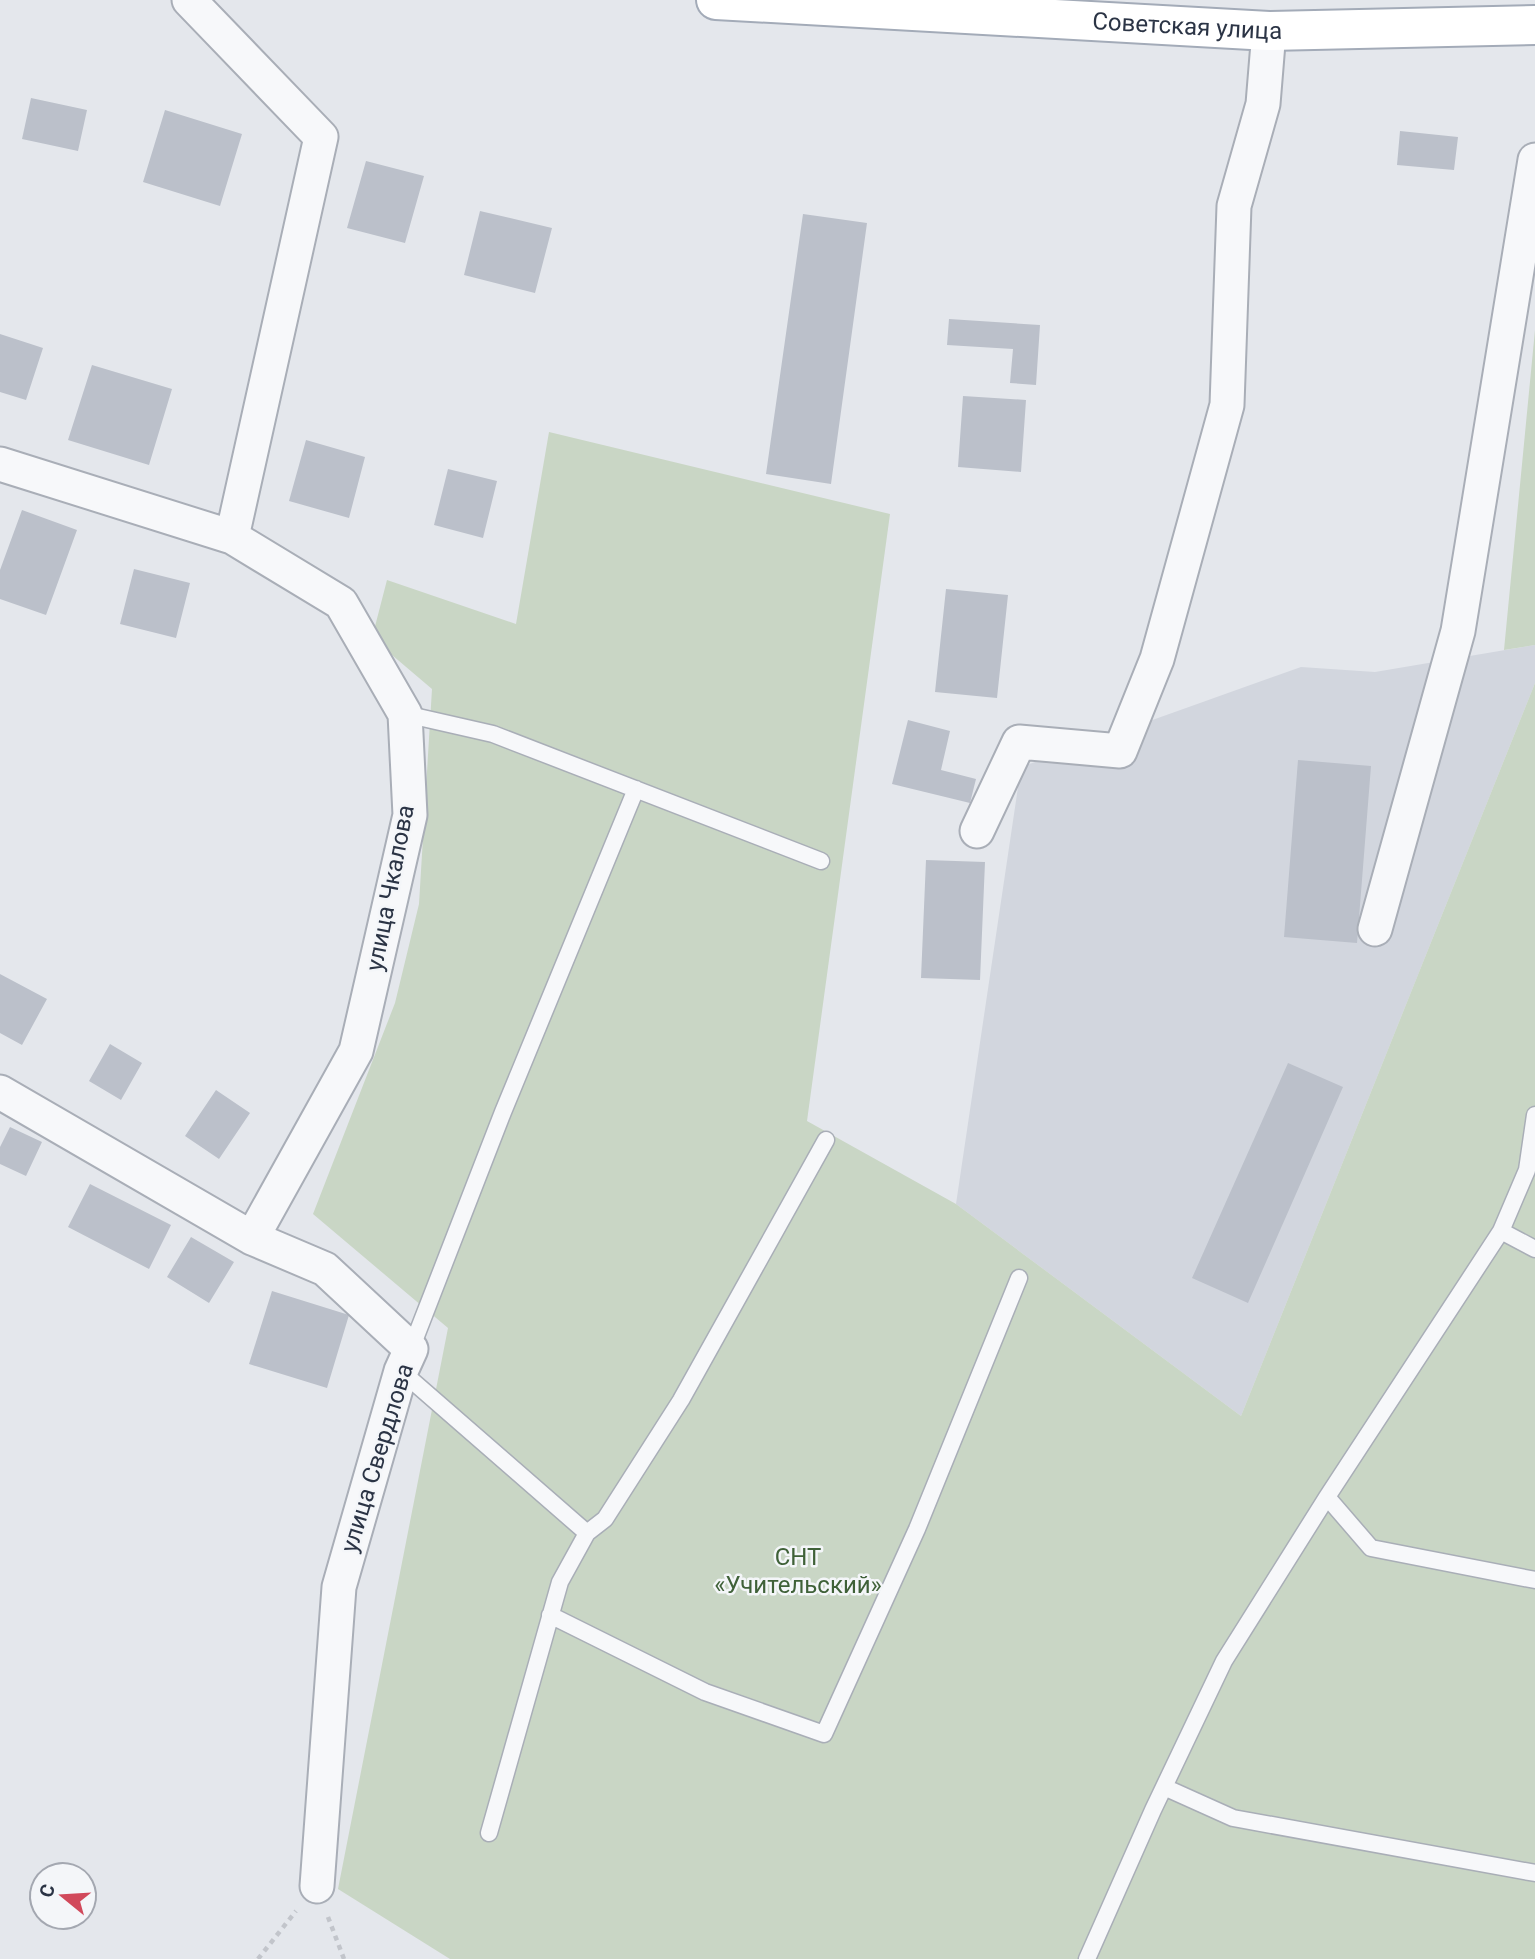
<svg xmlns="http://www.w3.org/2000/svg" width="1535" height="1959" font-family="Roboto,sans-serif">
<rect width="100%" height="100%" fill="#e4e7ec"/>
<path fill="#d2d6de" d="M 1535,645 L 1535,683 L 1241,1416 L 956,1204 L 1021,767 L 1301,667 L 1375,672 Z"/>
<path fill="#c9d6c5" d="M 1535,330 L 1535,645 L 1504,650 Z
M 549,432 L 890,514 L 807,1121 L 956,1204 L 1241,1416 L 1535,683 L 1535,1959 L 450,1959 L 338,1889 L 448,1328 L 313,1214 L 395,1003 L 419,904 L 432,689 L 372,638 L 387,580 L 516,624 Z"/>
<path fill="#bbc0ca" d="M 31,98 L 87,110 L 78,151 L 22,139 Z
M 165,110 L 242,134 L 220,206 L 143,182 Z
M 1400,131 L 1458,137 L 1454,170 L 1397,165 Z
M 366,161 L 424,176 L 405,243 L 347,228 Z
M 480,211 L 552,228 L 535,293 L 464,275 Z
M 803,214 L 867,223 L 831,484 L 766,474 Z
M 949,319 L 1040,325 L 1036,385 L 1010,383 L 1013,349 L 947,345 Z
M 0,334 L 43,348 L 26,400 L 0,392 Z
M 92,365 L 172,389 L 149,465 L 68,440 Z
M 963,396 L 1026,400 L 1021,472 L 958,467 Z
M 306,440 L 365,457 L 349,518 L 289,501 Z
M 448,469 L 497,481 L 483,538 L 434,525 Z
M 22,510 L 77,530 L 46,615 L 0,599 L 0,570 Z
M 134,569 L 190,583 L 176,638 L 120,624 Z
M 946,589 L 1008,595 L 997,698 L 935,692 Z
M 908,720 L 950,731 L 941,770 L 976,779 L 970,803 L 892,784 Z
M 1298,760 L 1371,766 L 1357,943 L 1284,937 Z
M 926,860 L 985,862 L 980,980 L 921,978 Z
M 0,974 L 47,999 L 22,1045 L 0,1033 Z
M 110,1044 L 142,1063 L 121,1100 L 89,1081 Z
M 1288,1063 L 1343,1087 L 1248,1303 L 1192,1278 Z
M 216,1090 L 250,1113 L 219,1159 L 185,1136 Z
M 10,1127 L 42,1142 L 26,1176 L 0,1164 L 0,1147 Z
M 90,1184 L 171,1225 L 149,1269 L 68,1227 Z
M 191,1237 L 234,1262 L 209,1303 L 167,1277 Z
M 272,1291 L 349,1315 L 327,1388 L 249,1364 Z"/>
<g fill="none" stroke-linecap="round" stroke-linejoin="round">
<g stroke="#a9aeb7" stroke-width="19">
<path id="lane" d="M 405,714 L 493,734 L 821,861
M 1501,1231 L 1535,1249
M 411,1349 L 503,1112 L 636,789
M 401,1371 L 587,1533 L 605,1519 L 681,1400 L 826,1140
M 1327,1497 L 1371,1548 L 1535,1580
M 550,1615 L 705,1692 L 824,1734 L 917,1529 L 1019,1278
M 1164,1787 L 1233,1818 L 1535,1873
M 489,1833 L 560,1582 L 587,1533
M 1087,1959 L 1153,1810 L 1224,1661 L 1327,1497 L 1501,1231 L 1527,1170 L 1535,1115"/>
</g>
<g stroke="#a9aeb7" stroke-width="37">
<path id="street" d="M 189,0 L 321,137 L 232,537
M 0,464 L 232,537 L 341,603 L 405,714 L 410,815 L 356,1051 L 252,1238
M 977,831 L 1019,742 L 1120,751 L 1157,659 L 1227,405 L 1234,206 L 1263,104 L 1269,31
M 1375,929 L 1458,631 L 1535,160
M 0,1092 L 252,1238 L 325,1269 L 411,1349 L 401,1371 L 339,1587 L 317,1886"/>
</g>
<g stroke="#a3abb8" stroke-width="42">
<g id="primary">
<path id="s1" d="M 716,0 L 1269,31 L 1535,25"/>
</g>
</g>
<path stroke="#c2c5cb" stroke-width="4.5" stroke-dasharray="5 5" stroke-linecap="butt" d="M 328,1917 L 344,1959
M 258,1959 L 296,1911"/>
<use href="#lane" stroke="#f7f8fa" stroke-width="16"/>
<use href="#street" stroke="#f7f8fa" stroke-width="33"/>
<use href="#primary" stroke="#fff" stroke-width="38"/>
</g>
<g text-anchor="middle" stroke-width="5" stroke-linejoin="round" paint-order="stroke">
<g font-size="24" fill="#2b3445" stroke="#f4f6f9">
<text dy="8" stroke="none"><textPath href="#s1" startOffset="472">Советская улица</textPath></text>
<text transform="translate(390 888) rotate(-79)" y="8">улица Чкалова</text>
<text transform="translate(377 1458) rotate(-73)" y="8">улица Свердлова</text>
</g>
<g font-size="24" fill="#3f6138" stroke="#f4f6f9">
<text x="798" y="1565">СНТ<tspan x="798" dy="28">«Учительский»</tspan></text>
</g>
</g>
<g transform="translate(63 1896) rotate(288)"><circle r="33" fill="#f4f6f9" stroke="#a4a8b1" stroke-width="2"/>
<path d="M0-5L12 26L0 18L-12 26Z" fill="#d1495b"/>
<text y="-10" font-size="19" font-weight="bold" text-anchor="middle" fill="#2b3445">С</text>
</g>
</svg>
